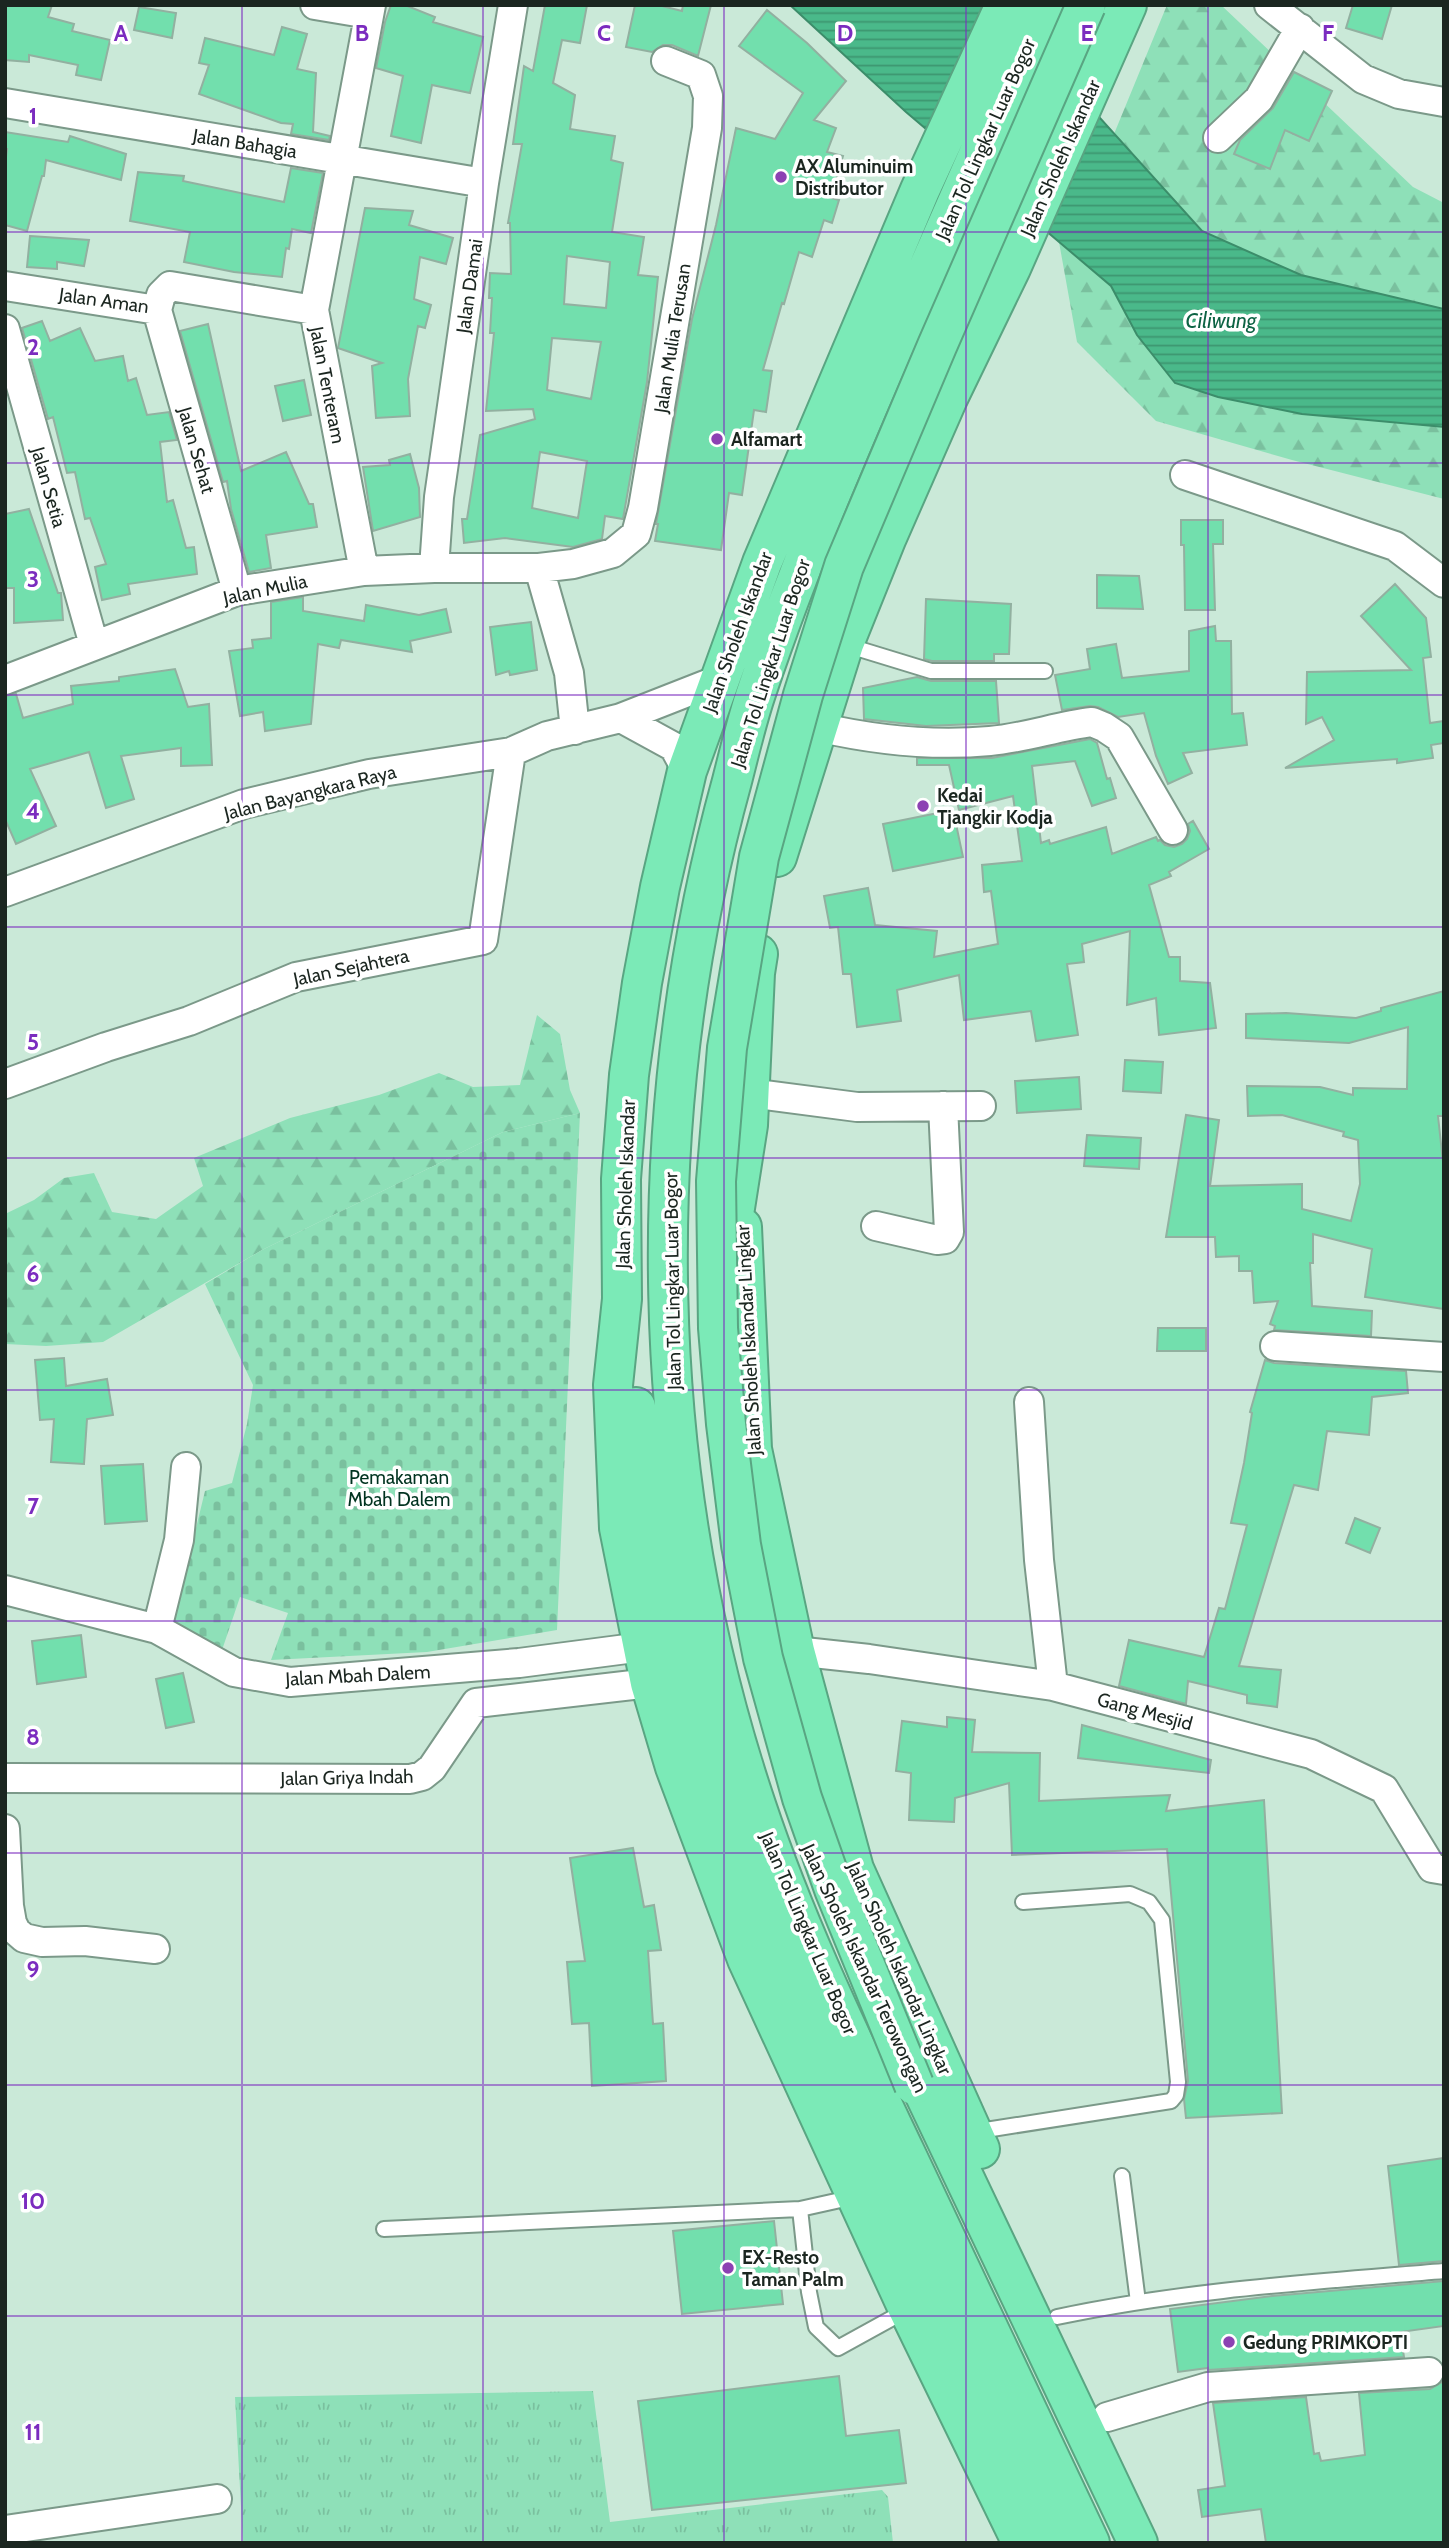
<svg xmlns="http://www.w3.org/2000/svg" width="1449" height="2548" font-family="Cabin,sans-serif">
<defs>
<pattern id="grass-tufts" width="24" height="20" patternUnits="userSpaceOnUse" patternTransform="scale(1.75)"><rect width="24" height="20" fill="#8ee0b8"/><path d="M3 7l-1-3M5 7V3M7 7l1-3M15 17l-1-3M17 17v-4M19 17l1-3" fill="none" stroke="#7ac09e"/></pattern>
<pattern id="forest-firs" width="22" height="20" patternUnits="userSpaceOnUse" patternTransform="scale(1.75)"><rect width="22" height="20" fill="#8ee0b8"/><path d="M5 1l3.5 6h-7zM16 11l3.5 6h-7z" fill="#7ac09e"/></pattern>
<pattern id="cemetery-stones" width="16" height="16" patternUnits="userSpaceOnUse" patternTransform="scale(1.75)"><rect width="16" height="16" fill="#8ee0b8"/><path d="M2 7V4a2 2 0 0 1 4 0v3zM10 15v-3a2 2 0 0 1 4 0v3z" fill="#7ac09e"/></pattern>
<pattern id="water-rules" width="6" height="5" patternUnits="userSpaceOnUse" patternTransform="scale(1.75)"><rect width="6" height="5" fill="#4ab98a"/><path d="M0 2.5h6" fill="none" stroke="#3d9670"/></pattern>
</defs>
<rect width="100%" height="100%" fill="#cae9d8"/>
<path fill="url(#grass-tufts)" d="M 593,2391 L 610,2522 L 882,2490 L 888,2497 L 893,2543 L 243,2543 L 235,2397 Z"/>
<path fill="url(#forest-firs)" d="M 1167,5 L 1221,5 L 1413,187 L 1444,203 L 1444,499 L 1292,460 L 1156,421 L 1077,342 L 1059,242 L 1114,134 Z
M 537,1015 L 560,1034 L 570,1090 L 580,1113 L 503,1132 L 262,1250 L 103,1342 L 46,1346 L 5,1344 L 5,1214 L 34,1200 L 64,1178 L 94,1173 L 112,1212 L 156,1219 L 203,1186 L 194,1158 L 290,1118 L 379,1095 L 439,1073 L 473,1087 L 520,1085 Z"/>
<path fill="url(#cemetery-stones)" d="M 580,1113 L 557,1630 L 427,1652 L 271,1660 L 288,1613 L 240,1597 L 222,1650 L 173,1623 L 205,1491 L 232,1483 L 247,1424 L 253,1385 L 205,1284 L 262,1250 L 503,1132 Z"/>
<path fill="url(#water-rules)" stroke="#3c8d6a" stroke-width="2" d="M 790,5 L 998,5 L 1202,231 L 1301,275 L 1444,309 L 1444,427 L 1302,414 L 1218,397 L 1175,383 L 1137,335 L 1111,286 L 906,112 Z"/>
<path fill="#72dfad" stroke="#92b0a0" stroke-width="2" fill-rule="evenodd" d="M 5,5 L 52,5 L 48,17 L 74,24 L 72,31 L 110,40 L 101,80 L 76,75 L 78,65 L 29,55 L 29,62 L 5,60 Z
M 391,5 L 405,5 L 435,17 L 433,22 L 483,37 L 470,93 L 432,85 L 421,143 L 391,136 L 403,76 L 376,68 L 385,22 Z
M 545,5 L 587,5 L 580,43 L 562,40 L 553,83 L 575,95 L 570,129 L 615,136 L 611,160 L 623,163 L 612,232 L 644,237 L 638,275 L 658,277 L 647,382 L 623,519 L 605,516 L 602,539 L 573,547 L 505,538 L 464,543 L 462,519 L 467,519 L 480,435 L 535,419 L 533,409 L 486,411 L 494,333 L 490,333 L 492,298 L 489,298 L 490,273 L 511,274 L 510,223 L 508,223 L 522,144 L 513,144 L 524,66 L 533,71 ZM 567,256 L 610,262 L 606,308 L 564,304 ZM 552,338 L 601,342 L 591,399 L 547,390 ZM 540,452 L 587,461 L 578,518 L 532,508 Z
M 635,5 L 658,5 L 682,11 L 683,5 L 711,5 L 698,56 L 672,45 L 663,45 L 652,52 L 626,47 Z
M 1353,5 L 1392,5 L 1382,39 L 1346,28 Z
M 139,7 L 176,13 L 172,38 L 134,30 Z
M 767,10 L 807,43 L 846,81 L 814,120 L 836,128 L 827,152 L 843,156 L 831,198 L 839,200 L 832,223 L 824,220 L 812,257 L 799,252 L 784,304 L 782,303 L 763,370 L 772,371 L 766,412 L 754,410 L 742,495 L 729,493 L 721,550 L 655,541 L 658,524 L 656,524 L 692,319 L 716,225 L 736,128 L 775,139 L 803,93 L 739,46 Z
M 282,27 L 307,34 L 297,69 L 316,73 L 313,132 L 330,136 L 329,140 L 291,134 L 293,124 L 281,123 L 199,94 L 209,65 L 199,63 L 205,38 L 274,55 Z
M 1294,72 L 1332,91 L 1309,141 L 1285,130 L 1270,169 L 1234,154 L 1240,140 L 1273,108 Z
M 5,132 L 68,142 L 70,136 L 126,154 L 121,180 L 46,160 L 44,176 L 42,176 L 27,231 L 5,225 L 5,164 L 7,149 L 5,149 Z
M 291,168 L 323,173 L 311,233 L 292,229 L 289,249 L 286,248 L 282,277 L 234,272 L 184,262 L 190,232 L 130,221 L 138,172 L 184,176 L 183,181 L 284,202 Z
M 365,208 L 413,211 L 409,225 L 453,238 L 446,264 L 420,257 L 414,299 L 431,305 L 425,328 L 418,326 L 408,379 L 410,416 L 376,418 L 372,366 L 382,363 L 338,348 Z
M 30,236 L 89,240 L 84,266 L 57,262 L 57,269 L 27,267 Z
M 42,321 L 50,341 L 80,328 L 95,361 L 123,356 L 128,381 L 136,378 L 147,415 L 169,412 L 177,440 L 160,442 L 167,502 L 173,500 L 186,548 L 194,547 L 197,574 L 128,584 L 130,594 L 102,600 L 95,567 L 106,564 L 90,518 L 85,519 L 75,472 L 67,473 L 53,417 L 48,419 L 22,328 Z
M 208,324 L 241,471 L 286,452 L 309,504 L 313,504 L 317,527 L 266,535 L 271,568 L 249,572 L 231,509 L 227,481 L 223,482 L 180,331 Z
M 304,380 L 311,415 L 283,421 L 275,386 Z
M 410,454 L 419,488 L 420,517 L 373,531 L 363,467 L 390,465 L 389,460 Z
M 29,509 L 58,593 L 61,593 L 63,620 L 14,623 L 14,588 L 5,588 L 5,514 Z
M 1181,520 L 1223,520 L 1223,544 L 1213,544 L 1215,610 L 1185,610 L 1184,545 L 1181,545 Z
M 1097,575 L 1139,576 L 1143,609 L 1097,608 Z
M 1395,584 L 1426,618 L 1431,657 L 1423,658 L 1430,723 L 1444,721 L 1444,743 L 1431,745 L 1433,758 L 1397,763 L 1397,759 L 1285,768 L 1334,740 L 1322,717 L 1306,724 L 1307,672 L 1411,670 L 1361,616 Z
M 303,597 L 303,611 L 364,621 L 366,605 L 419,615 L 446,609 L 451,632 L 410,641 L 412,652 L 341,640 L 339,648 L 318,644 L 311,724 L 265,731 L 263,712 L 240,716 L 229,651 L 253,648 L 252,640 L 271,638 L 271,602 Z
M 926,599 L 1011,604 L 1009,654 L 994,654 L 994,661 L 932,661 L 924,659 Z
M 531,622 L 537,670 L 510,675 L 509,671 L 496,675 L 490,627 Z
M 1215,626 L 1216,641 L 1231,641 L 1232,714 L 1243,713 L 1247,745 L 1183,753 L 1192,773 L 1168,784 L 1156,756 L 1144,713 L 1118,717 L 1098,707 L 1090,706 L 1062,710 L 1055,675 L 1090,669 L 1087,649 L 1116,644 L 1122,678 L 1189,671 L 1189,631 Z
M 175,669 L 188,707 L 209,704 L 212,765 L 181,766 L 181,748 L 121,756 L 134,799 L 106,808 L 89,752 L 30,769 L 56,826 L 16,844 L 5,819 L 5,696 L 16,694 L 23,718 L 73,704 L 71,686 L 119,681 L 119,677 Z
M 917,677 L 931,681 L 996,681 L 999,723 L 926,726 L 864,719 L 863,688 Z
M 1090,739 L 1097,743 L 1107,779 L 1110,778 L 1116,798 L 1092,806 L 1075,761 L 1032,766 L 1041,843 L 1049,840 L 1050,844 L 1106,827 L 1112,854 L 1156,837 L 1158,841 L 1160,840 L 1165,845 L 1174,847 L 1182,844 L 1187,839 L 1190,831 L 1188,824 L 1193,821 L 1209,849 L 1169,872 L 1171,876 L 1149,885 L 1169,957 L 1180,957 L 1180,981 L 1210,983 L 1216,1028 L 1159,1035 L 1156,998 L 1127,1005 L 1130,931 L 1082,944 L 1084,962 L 1067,964 L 1078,1035 L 1036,1041 L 1031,1011 L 964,1020 L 959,975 L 897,990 L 901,1021 L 857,1027 L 851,974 L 843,974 L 838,927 L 830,928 L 824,896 L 868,888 L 875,925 L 937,931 L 934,957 L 998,944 L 991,891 L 984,892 L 982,865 L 1022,861 L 1013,796 L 959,810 L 949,765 L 917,765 L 917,758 L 992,758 Z
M 953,810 L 963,857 L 893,871 L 883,824 Z
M 1444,991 L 1444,1116 L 1438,1116 L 1444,1171 L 1444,1309 L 1365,1297 L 1372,1249 L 1313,1234 L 1313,1263 L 1310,1263 L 1312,1306 L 1372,1311 L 1371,1336 L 1274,1330 L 1275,1326 L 1270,1324 L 1278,1301 L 1254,1303 L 1252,1271 L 1239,1271 L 1239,1256 L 1216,1257 L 1215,1237 L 1166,1237 L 1186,1115 L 1219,1120 L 1210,1186 L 1302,1184 L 1302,1209 L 1351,1221 L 1360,1184 L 1358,1140 L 1343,1136 L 1344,1132 L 1282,1115 L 1248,1116 L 1247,1086 L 1320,1087 L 1353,1095 L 1353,1088 L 1407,1089 L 1408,1027 L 1349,1043 L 1246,1038 L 1246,1014 L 1286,1013 L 1356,1018 L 1381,1011 L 1381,1008 Z
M 1125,1060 L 1163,1062 L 1161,1093 L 1123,1091 Z
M 1079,1077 L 1081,1109 L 1017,1113 L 1015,1081 Z
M 1087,1135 L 1141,1138 L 1139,1169 L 1084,1166 Z
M 1158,1328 L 1206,1328 L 1206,1351 L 1157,1351 Z
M 64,1358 L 66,1386 L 107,1379 L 113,1415 L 87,1419 L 84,1464 L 51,1462 L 54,1419 L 40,1420 L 35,1360 Z
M 1265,1360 L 1274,1363 L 1406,1371 L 1408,1393 L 1372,1397 L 1369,1435 L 1327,1431 L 1318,1490 L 1294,1485 L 1239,1666 L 1281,1670 L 1277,1707 L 1247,1703 L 1247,1695 L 1188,1681 L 1186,1704 L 1119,1686 L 1129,1640 L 1204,1657 L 1219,1608 L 1225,1609 L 1247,1525 L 1231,1523 L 1244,1463 L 1252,1413 L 1250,1412 Z
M 143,1464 L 147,1521 L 105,1524 L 101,1466 Z
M 1355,1518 L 1380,1528 L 1370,1553 L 1346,1543 Z
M 81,1635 L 86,1677 L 37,1684 L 32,1641 Z
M 183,1673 L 194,1722 L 166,1728 L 156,1679 Z
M 947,1717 L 975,1720 L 972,1752 L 1040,1753 L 1039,1801 L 1170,1795 L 1166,1811 L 1264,1800 L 1282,2113 L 1186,2118 L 1184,2099 L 1188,2081 L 1167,1849 L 1012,1855 L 1009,1783 L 955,1798 L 954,1822 L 909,1820 L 911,1773 L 896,1771 L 902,1721 L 947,1727 Z
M 1082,1725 L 1211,1760 L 1209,1773 L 1078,1758 Z
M 633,1848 L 644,1907 L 654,1905 L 661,1950 L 648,1951 L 653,2024 L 663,2023 L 666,2081 L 592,2086 L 589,2023 L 572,2024 L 567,1962 L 585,1961 L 570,1858 Z
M 1444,2158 L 1444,2261 L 1399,2265 L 1388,2166 Z
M 774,2221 L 783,2304 L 682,2314 L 673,2231 Z
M 1444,2281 L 1444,2326 L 1400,2332 L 1404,2357 L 1208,2370 L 1208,2368 L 1178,2372 L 1170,2309 L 1272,2296 Z
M 839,2376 L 846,2436 L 899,2430 L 906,2483 L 652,2510 L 638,2401 Z
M 1444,2381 L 1444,2543 L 1266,2543 L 1261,2509 L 1202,2517 L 1198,2490 L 1225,2486 L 1213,2403 L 1306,2397 L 1314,2454 L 1319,2453 L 1321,2461 L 1365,2455 L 1359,2393 L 1430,2389 Z"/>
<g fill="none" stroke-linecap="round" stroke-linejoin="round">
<g stroke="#7b9989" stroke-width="18">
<path id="lane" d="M 846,645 L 931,671 L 1045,671
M 973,2132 L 1171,2101 L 1176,2095 L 1178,2082 L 1162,1920 L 1149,1902 L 1130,1894 L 1023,1902
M 1122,2176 L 1138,2302
M 800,2209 L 854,2197
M 384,2229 L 800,2209 L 809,2292 L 816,2327 L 838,2348 L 907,2310
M 1057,2317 C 1184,2290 1315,2282 1444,2271"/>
</g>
<g stroke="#7b9989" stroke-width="32">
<path id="street" d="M 315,5 L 369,14
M 1269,5 L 1363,79 L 1399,94 L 1444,102
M 5,103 L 484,183
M 1218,138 L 1259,99 L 1300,28
M 5,286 L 157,310 L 161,295 L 170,286 L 314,310
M 157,310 L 237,591
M 5,329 L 94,645
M 1185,475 L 1395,546 L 1444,583
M 434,568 L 439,497 L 484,183 L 513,5
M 539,568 L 569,673 L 575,730
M 364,571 L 314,310 L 371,5
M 5,680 L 237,591 L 364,571 L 434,568 L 539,568 L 573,564 L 613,553 L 636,534 L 643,508 L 707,128 L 708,96 L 701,75 L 666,61
M 621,718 L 674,747 L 687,771
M 818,727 C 874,740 933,746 990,741 C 1025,738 1058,726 1092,722 L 1104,727 L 1119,737 L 1173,830
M 5,892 L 244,804 L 369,774 L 511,752 L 547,736 L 621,718 L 718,680
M 5,1084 L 106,1047 L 189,1021 L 296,977 L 483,940 L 511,752
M 750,1093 L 857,1107 L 981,1106
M 876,1226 L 937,1240 L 945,1239 L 949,1232 L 943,1106
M 1275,1346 L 1444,1357
M 1029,1402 L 1039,1560 L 1053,1686
M 5,1590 L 157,1629 L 234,1672 L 290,1682 L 519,1663 L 642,1647
M 157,1629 L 179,1540 L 186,1467
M 795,1651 L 869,1659 L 1053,1686 L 1311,1754 L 1384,1789 L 1432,1868 L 1444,1870
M 5,1778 L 410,1779 L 422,1776 L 432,1768 L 476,1703 L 650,1683
M 5,1829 L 9,1906 L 12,1923 L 16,1931 L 24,1938 L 42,1942 L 85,1941 L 155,1949
M 1107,2417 L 1208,2387 L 1429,2372
M 5,2530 L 217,2499"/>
</g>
<g stroke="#59a582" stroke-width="42">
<path id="highway" d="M 1005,5 L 920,190 L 762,563 L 687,771 L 660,887 L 642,983 L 629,1075 L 621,1179 L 622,1299 L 613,1385 L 619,1528 L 650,1683 L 675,1767 L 747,1959 L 908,2309 L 1022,2543
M 1044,5 C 999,108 954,211 908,314 C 854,438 800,562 757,690 C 747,719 740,750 732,781 C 640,1114 646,1477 756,1805 C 796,1925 851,2038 905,2152 C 967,2282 1028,2413 1090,2543
M 777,857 L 844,644 L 887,537 L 948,398 L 1011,268 L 1127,5
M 742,1227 L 752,1449 L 795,1651 L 854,1869 L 980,2149
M 727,1259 L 748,1125 L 755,973 L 758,954
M 636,1407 L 653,1534 L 675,1653 L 739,1862 L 868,2153 L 1057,2543
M 904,2051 L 1138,2543"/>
</g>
<use href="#lane" stroke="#fff" stroke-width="14"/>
<use href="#street" stroke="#fff" stroke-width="28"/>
<use href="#highway" stroke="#7beab7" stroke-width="38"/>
<g stroke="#59a582" stroke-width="42" stroke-linecap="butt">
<path id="highway-bridge" d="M 914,2085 L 834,1889 L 802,1798 L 763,1658 L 741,1545 L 726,1424 L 718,1328 L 716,1181 L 727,1048 L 759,857 L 803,695 L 844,566 L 937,346 L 1086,5"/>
</g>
<use href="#highway-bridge" stroke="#7beab7" stroke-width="38"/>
</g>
<path fill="none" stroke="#7b2cbf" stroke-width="2" stroke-opacity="0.55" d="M 242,5 L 242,2543M 483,5 L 483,2543M 724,5 L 724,2543M 966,5 L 966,2543M 1208,5 L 1208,2543M 5,232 L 1444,232M 5,463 L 1444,463M 5,695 L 1444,695M 5,927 L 1444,927M 5,1158 L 1444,1158M 5,1390 L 1444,1390M 5,1621 L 1444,1621M 5,1853 L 1444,1853M 5,2085 L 1444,2085M 5,2316 L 1444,2316"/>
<g fill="#8c41b3" stroke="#fff" stroke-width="2.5">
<circle cx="781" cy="177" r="7"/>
<circle cx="717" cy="439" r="7"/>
<circle cx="923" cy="806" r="7"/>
<circle cx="728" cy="2268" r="7"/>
<circle cx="1229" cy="2342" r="7"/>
</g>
<g text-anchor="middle" stroke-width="7" stroke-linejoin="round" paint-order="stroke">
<g font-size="19" fill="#1b2620" stroke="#fff">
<text transform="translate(985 139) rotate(-66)" y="7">Jalan Tol Lingkar Luar Bogor</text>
<text transform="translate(245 143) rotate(9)" y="7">Jalan Bahagia</text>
<text transform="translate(1060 158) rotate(-66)" y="7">Jalan Sholeh Iskandar</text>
<text transform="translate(469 286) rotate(-82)" y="7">Jalan Damai</text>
<text transform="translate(104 300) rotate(8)" y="7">Jalan Aman</text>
<text transform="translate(672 338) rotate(-81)" y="7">Jalan Mulia Terusan</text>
<text transform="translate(328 385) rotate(79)" y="7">Jalan Tenteram</text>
<text transform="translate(197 450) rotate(74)" y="7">Jalan Sehat</text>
<text transform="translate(49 487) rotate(74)" y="7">Jalan Setia</text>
<text transform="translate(265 589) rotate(-12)" y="7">Jalan Mulia</text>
<text transform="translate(737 632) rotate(-70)" y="7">Jalan Sholeh Iskandar</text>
<text transform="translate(770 663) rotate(-72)" y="7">Jalan Tol Lingkar Luar Bogor</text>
<text transform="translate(310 792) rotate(-14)" y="7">Jalan Bayangkara Raya</text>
<text transform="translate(351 967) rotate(-12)" y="7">Jalan Sejahtera</text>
<text transform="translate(625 1184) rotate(-88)" y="7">Jalan Sholeh Iskandar</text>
<text transform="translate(672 1281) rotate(-91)" y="7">Jalan Tol Lingkar Luar Bogor</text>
<text transform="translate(748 1340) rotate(-93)" y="7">Jalan Sholeh Iskandar Lingkar</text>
<text transform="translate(358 1675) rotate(-3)" y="7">Jalan Mbah Dalem</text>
<text transform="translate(1145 1711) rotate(15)" y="7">Gang Mesjid</text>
<text transform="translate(347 1777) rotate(-1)" y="7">Jalan Griya Indah</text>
<text transform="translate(809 1933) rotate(67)" y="7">Jalan Tol Lingkar Luar Bogor</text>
<text transform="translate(865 1968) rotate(65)" y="7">Jalan Sholeh Iskandar Terowongan</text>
<text transform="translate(900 1968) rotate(66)" y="7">Jalan Sholeh Iskandar Lingkar</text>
</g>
<g font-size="19" font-weight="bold" fill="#1b2620" stroke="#fff" text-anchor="start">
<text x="795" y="173">AX Aluminuim<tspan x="795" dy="22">Distributor</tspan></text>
<text x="731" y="446">Alfamart</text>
<text x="937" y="802">Kedai<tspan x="937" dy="22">Tjangkir Kodja</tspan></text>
<text x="742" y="2264">EX-Resto<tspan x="742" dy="22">Taman Palm</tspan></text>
<text x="1243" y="2349">Gedung PRIMKOPTI</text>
</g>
<g font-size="19" fill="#013320" stroke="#fff">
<text x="399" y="1484">Pemakaman<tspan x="399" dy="22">Mbah Dalem</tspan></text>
</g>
<g font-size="21" font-style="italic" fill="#0d6344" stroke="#fff">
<text x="1221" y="328">Ciliwung</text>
</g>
</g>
<g font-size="23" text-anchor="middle" font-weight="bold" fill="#7b2cbf" stroke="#fff" stroke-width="7" stroke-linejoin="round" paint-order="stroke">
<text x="121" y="41">A</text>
<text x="362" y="41">B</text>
<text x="604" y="41">C</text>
<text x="845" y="41">D</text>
<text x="1087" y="41">E</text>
<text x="1328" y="41">F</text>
<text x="33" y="124">1</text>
<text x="33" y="355">2</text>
<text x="33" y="587">3</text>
<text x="33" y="819">4</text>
<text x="33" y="1050">5</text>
<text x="33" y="1282">6</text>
<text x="33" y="1514">7</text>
<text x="33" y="1745">8</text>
<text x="33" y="1977">9</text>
<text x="33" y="2209">10</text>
<text x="33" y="2440">11</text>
</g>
<rect width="1449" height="2548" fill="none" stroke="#1b2620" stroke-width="14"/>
</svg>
